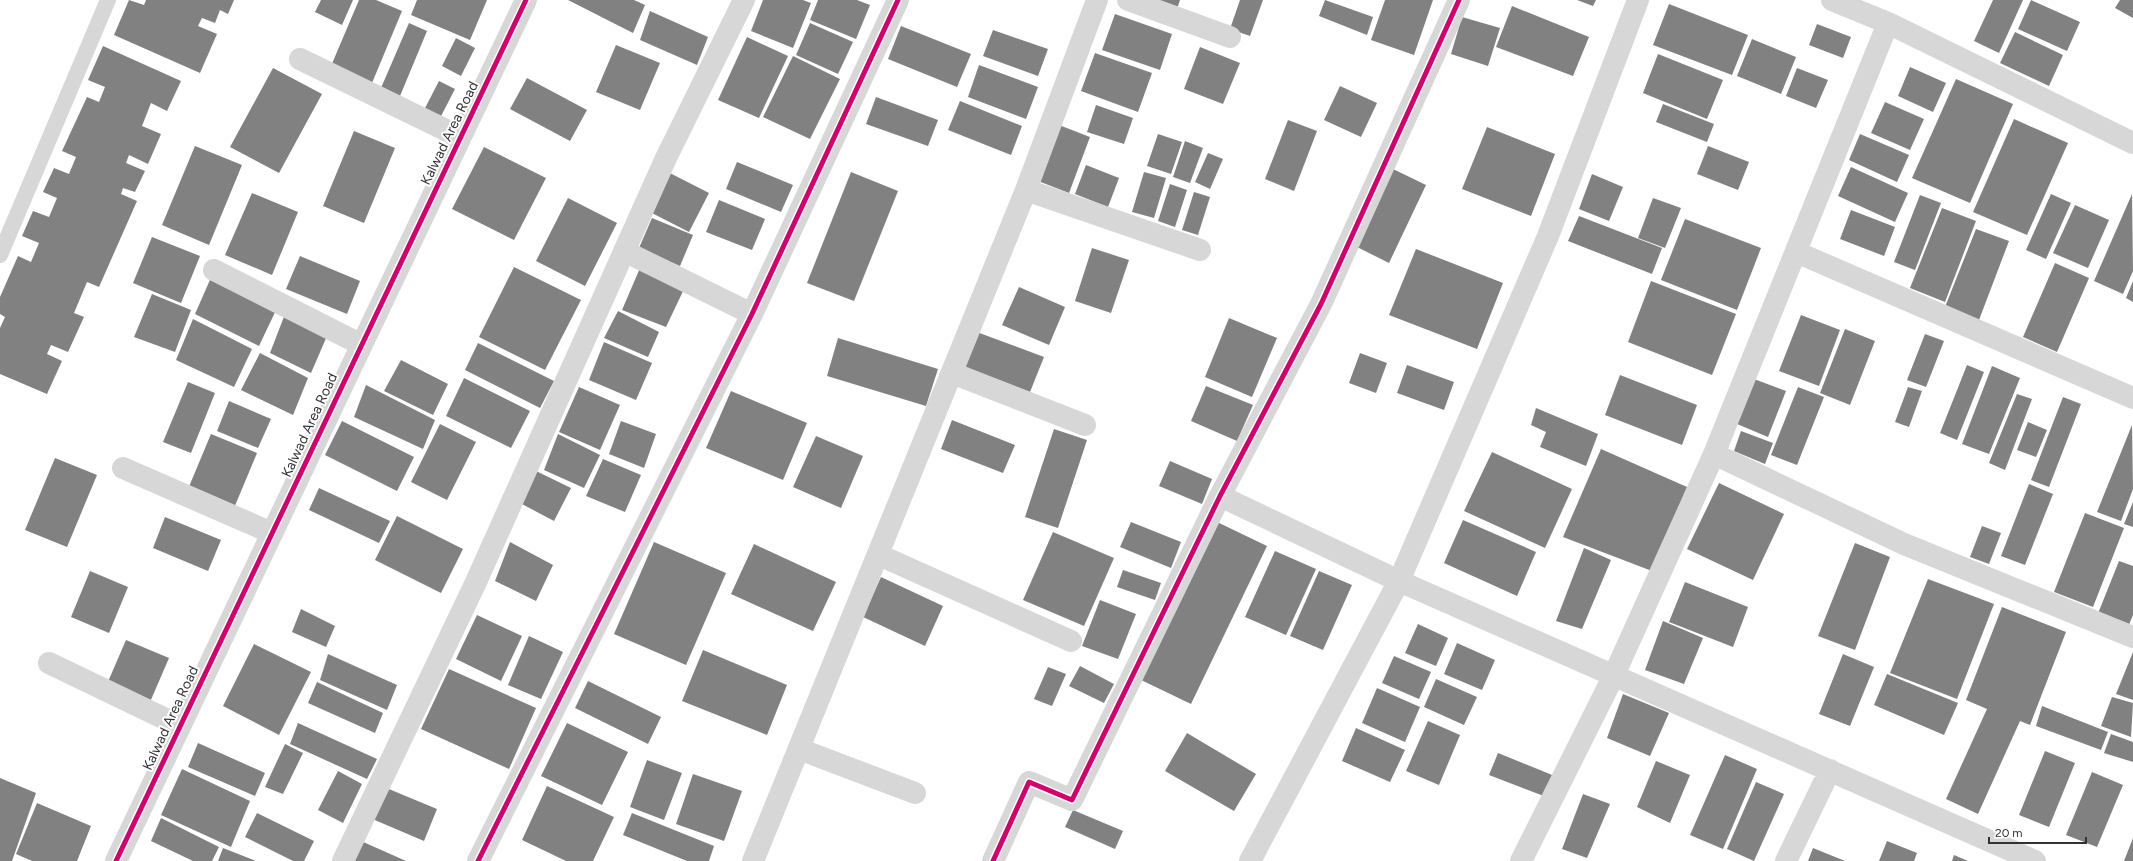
<svg xmlns="http://www.w3.org/2000/svg" width="2133" height="861" font-family="Figtree,sans-serif">
<rect width="100%" height="100%" fill="#fff"/>
<path fill="#818181" d="M 129,0 L 144,5 L 146,0 L 234,0 L 228,14 L 220,10 L 215,23 L 202,18 L 198,26 L 217,34 L 200,73 L 114,35 Z
M 321,0 L 353,0 L 342,25 L 315,12 Z
M 359,0 L 376,0 L 402,11 L 372,83 L 331,66 Z
M 417,0 L 487,0 L 470,40 L 411,15 Z
M 568,0 L 634,0 L 645,5 L 633,33 Z
M 763,0 L 803,0 L 811,3 L 793,48 L 751,31 Z
M 818,0 L 857,0 L 870,5 L 856,39 L 810,20 Z
M 1150,0 L 1180,0 L 1177,9 Z
M 1240,0 L 1263,0 L 1250,36 L 1230,29 Z
M 1325,0 L 1373,17 L 1367,35 L 1319,16 Z
M 1385,0 L 1433,0 L 1414,55 L 1371,40 Z
M 1577,0 L 1596,0 L 1593,6 Z
M 1993,0 L 2023,0 L 1999,53 L 1974,41 Z
M 2031,0 L 2080,22 L 2067,51 L 2018,29 Z
M 2120,0 L 2133,0 L 2133,18 L 2115,8 Z
M 1669,4 L 1748,35 L 1732,75 L 1653,45 Z
M 1512,6 L 1589,37 L 1573,76 L 1496,47 Z
M 650,11 L 708,37 L 697,65 L 640,40 Z
M 1115,14 L 1172,34 L 1160,70 L 1102,50 Z
M 1462,17 L 1500,28 L 1488,66 L 1451,54 Z
M 409,23 L 427,31 L 400,96 L 381,88 Z
M 810,23 L 853,42 L 838,74 L 796,55 Z
M 1817,24 L 1851,37 L 1843,58 L 1809,45 Z
M 901,26 L 971,54 L 957,87 L 888,59 Z
M 993,30 L 1048,49 L 1038,76 L 983,56 Z
M 2015,32 L 2063,55 L 2049,86 L 2000,63 Z
M 747,37 L 788,56 L 759,118 L 718,100 Z
M 456,38 L 475,48 L 461,76 L 442,66 Z
M 1752,39 L 1796,57 L 1781,94 L 1737,76 Z
M 616,45 L 660,63 L 640,110 L 596,92 Z
M 103,46 L 181,81 L 167,111 L 151,103 L 142,126 L 161,134 L 148,164 L 129,155 L 126,163 L 145,171 L 135,192 L 123,188 L 121,194 L 137,201 L 99,287 L 87,282 L 74,313 L 84,317 L 68,352 L 51,345 L 47,354 L 62,361 L 47,394 L 0,374 L 0,328 L 5,317 L 0,314 L 0,297 L 18,256 L 31,262 L 39,243 L 22,236 L 33,211 L 49,217 L 57,198 L 43,192 L 54,168 L 69,174 L 76,157 L 62,151 L 87,97 L 99,102 L 105,87 L 88,80 Z
M 1200,47 L 1240,63 L 1223,104 L 1184,89 Z
M 1095,53 L 1152,73 L 1138,112 L 1081,91 Z
M 1658,54 L 1723,80 L 1707,119 L 1643,93 Z
M 793,56 L 840,79 L 810,139 L 763,117 Z
M 979,65 L 1038,87 L 1026,119 L 968,97 Z
M 1910,67 L 1946,83 L 1933,112 L 1898,96 Z
M 273,68 L 322,94 L 279,173 L 230,147 Z
M 1797,68 L 1828,80 L 1816,108 L 1786,96 Z
M 527,78 L 587,110 L 570,141 L 510,109 Z
M 1956,79 L 2013,104 L 1970,203 L 1912,178 Z
M 439,81 L 455,89 L 439,120 L 423,112 Z
M 1340,86 L 1377,103 L 1361,137 L 1324,120 Z
M 876,97 L 938,120 L 928,146 L 866,124 Z
M 960,101 L 1022,126 L 1011,155 L 948,130 Z
M 1885,102 L 1924,119 L 1910,150 L 1871,133 Z
M 1663,104 L 1714,124 L 1707,142 L 1656,122 Z
M 1096,105 L 1133,118 L 1124,144 L 1087,132 Z
M 2014,119 L 2068,143 L 2027,235 L 1973,212 Z
M 1288,120 L 1317,131 L 1294,191 L 1265,179 Z
M 1059,125 L 1090,137 L 1069,193 L 1038,181 Z
M 1487,127 L 1555,154 L 1531,216 L 1462,189 Z
M 354,131 L 395,148 L 364,223 L 323,206 Z
M 1158,134 L 1182,142 L 1171,174 L 1147,166 Z
M 1860,134 L 1909,155 L 1897,182 L 1849,160 Z
M 1185,141 L 1203,148 L 1190,183 L 1173,177 Z
M 195,146 L 242,165 L 209,245 L 162,225 Z
M 1708,146 L 1749,162 L 1738,190 L 1697,174 Z
M 484,147 L 546,178 L 514,240 L 452,209 Z
M 1208,153 L 1223,159 L 1210,189 L 1195,182 Z
M 737,162 L 793,185 L 781,212 L 726,189 Z
M 1086,165 L 1119,178 L 1108,207 L 1075,194 Z
M 1851,167 L 1908,193 L 1895,222 L 1838,196 Z
M 1393,169 L 1426,185 L 1389,263 L 1355,246 Z
M 664,170 L 709,193 L 689,232 L 644,209 Z
M 851,172 L 898,191 L 854,301 L 807,283 Z
M 1144,172 L 1166,178 L 1154,218 L 1132,212 Z
M 1592,174 L 1623,187 L 1609,221 L 1579,209 Z
M 1170,184 L 1187,190 L 1175,227 L 1158,221 Z
M 1194,192 L 1210,197 L 1198,235 L 1182,230 Z
M 252,193 L 298,212 L 272,275 L 225,255 Z
M 2051,194 L 2071,203 L 2046,259 L 2026,250 Z
M 2132,194 L 2133,271 L 2123,294 L 2094,281 Z
M 1920,195 L 1941,203 L 1915,270 L 1894,262 Z
M 568,198 L 617,223 L 585,286 L 536,261 Z
M 1653,198 L 1681,208 L 1665,248 L 1638,238 Z
M 719,200 L 765,219 L 752,250 L 706,232 Z
M 2075,205 L 2109,220 L 2088,268 L 2053,253 Z
M 1942,208 L 1976,221 L 1945,302 L 1910,288 Z
M 1851,210 L 1895,227 L 1884,256 L 1840,239 Z
M 1579,216 L 1662,248 L 1652,274 L 1568,241 Z
M 652,218 L 693,235 L 680,266 L 639,248 Z
M 1685,219 L 1761,248 L 1737,310 L 1661,280 Z
M 1976,229 L 2009,241 L 1979,320 L 1945,307 Z
M 152,237 L 200,256 L 181,303 L 133,283 Z
M 1092,248 L 1129,260 L 1111,313 L 1075,301 Z
M 1416,249 L 1503,283 L 1477,349 L 1389,315 Z
M 300,256 L 360,281 L 347,314 L 286,289 Z
M 2055,263 L 2089,278 L 2057,352 L 2023,337 Z
M 514,267 L 581,300 L 545,370 L 479,337 Z
M 640,268 L 685,287 L 666,327 L 622,310 Z
M 213,273 L 277,308 L 259,346 L 195,314 Z
M 1651,281 L 1736,314 L 1712,375 L 1628,342 Z
M 2133,281 L 2133,302 L 2126,298 Z
M 1019,287 L 1065,307 L 1049,345 L 1002,325 Z
M 152,294 L 191,310 L 175,352 L 134,337 Z
M 618,311 L 659,332 L 648,357 L 604,338 Z
M 285,314 L 327,336 L 311,373 L 270,353 Z
M 1801,315 L 1840,330 L 1819,386 L 1779,371 Z
M 1229,318 L 1277,338 L 1252,397 L 1205,377 Z
M 193,319 L 252,349 L 234,387 L 176,360 Z
M 1845,329 L 1875,341 L 1850,405 L 1820,393 Z
M 974,331 L 1044,357 L 1030,392 L 961,366 Z
M 1925,334 L 1944,341 L 1926,387 L 1907,380 Z
M 838,338 L 938,369 L 926,406 L 827,376 Z
M 604,342 L 652,363 L 636,400 L 589,380 Z
M 478,343 L 554,381 L 540,408 L 465,370 Z
M 260,353 L 308,378 L 293,415 L 241,390 Z
M 1360,353 L 1387,363 L 1376,393 L 1349,383 Z
M 401,360 L 448,384 L 433,415 L 384,391 Z
M 1407,365 L 1454,382 L 1444,410 L 1397,393 Z
M 1967,365 L 1984,372 L 1957,440 L 1940,433 Z
M 1992,366 L 2020,378 L 1989,454 L 1962,444 Z
M 1620,375 L 1697,405 L 1682,445 L 1605,415 Z
M 464,378 L 530,411 L 511,448 L 446,416 Z
M 1754,379 L 1786,391 L 1768,437 L 1737,424 Z
M 188,382 L 215,393 L 191,453 L 163,442 Z
M 366,385 L 435,420 L 423,449 L 354,417 Z
M 1206,386 L 1253,405 L 1237,441 L 1191,421 Z
M 579,387 L 620,405 L 600,450 L 559,432 Z
M 1798,387 L 1824,397 L 1797,465 L 1771,455 Z
M 1908,387 L 1922,391 L 1909,427 L 1895,422 Z
M 731,391 L 807,423 L 783,480 L 706,448 Z
M 2017,394 L 2032,399 L 2005,470 L 1989,463 Z
M 2063,397 L 2081,404 L 2049,487 L 2031,480 Z
M 229,401 L 271,419 L 258,448 L 217,431 Z
M 1536,408 L 1598,434 L 1586,466 L 1540,447 L 1546,432 L 1531,425 Z
M 952,420 L 1015,445 L 1003,473 L 941,449 Z
M 342,421 L 414,457 L 397,491 L 325,455 Z
M 621,421 L 656,434 L 644,468 L 609,454 Z
M 2028,422 L 2047,430 L 2036,457 L 2017,450 Z
M 440,424 L 476,442 L 447,500 L 411,482 Z
M 2132,425 L 2133,489 L 2121,521 L 2097,512 Z
M 1054,429 L 1087,440 L 1058,528 L 1025,517 Z
M 1741,431 L 1773,443 L 1765,464 L 1734,451 Z
M 211,434 L 257,453 L 234,508 L 188,489 Z
M 558,434 L 600,455 L 584,488 L 544,470 Z
M 816,436 L 863,456 L 841,508 L 793,487 Z
M 1601,449 L 1687,487 L 1652,571 L 1563,537 Z
M 1492,452 L 1572,489 L 1545,548 L 1464,511 Z
M 55,458 L 97,475 L 67,547 L 25,530 Z
M 603,459 L 641,475 L 625,512 L 586,496 Z
M 1170,461 L 1212,479 L 1202,504 L 1159,486 Z
M 536,471 L 571,488 L 554,521 L 520,503 Z
M 1719,483 L 1784,514 L 1753,580 L 1687,549 Z
M 2029,484 L 2053,494 L 2025,565 L 2001,556 Z
M 319,488 L 390,521 L 379,543 L 309,510 Z
M 2133,502 L 2133,527 L 2124,524 Z
M 2085,513 L 2124,528 L 2093,607 L 2054,592 Z
M 397,516 L 463,549 L 441,593 L 375,560 Z
M 165,517 L 221,540 L 208,571 L 153,548 Z
M 1463,520 L 1536,552 L 1517,596 L 1444,563 Z
M 1215,521 L 1267,546 L 1191,704 L 1139,679 Z
M 1131,522 L 1181,542 L 1171,568 L 1120,547 Z
M 1982,526 L 2001,533 L 1989,564 L 1970,557 Z
M 1053,532 L 1114,558 L 1084,626 L 1023,600 Z
M 510,542 L 553,565 L 536,601 L 495,581 Z
M 654,542 L 726,573 L 686,665 L 614,634 Z
M 1855,543 L 1890,557 L 1855,650 L 1818,636 Z
M 754,544 L 836,582 L 813,631 L 731,594 Z
M 1584,548 L 1611,560 L 1582,629 L 1556,621 Z
M 1275,551 L 1316,569 L 1286,635 L 1245,617 Z
M 2119,561 L 2133,566 L 2133,615 L 2128,627 L 2097,616 Z
M 1123,570 L 1161,583 L 1155,600 L 1117,587 Z
M 90,571 L 128,587 L 109,633 L 71,617 Z
M 1319,571 L 1352,585 L 1323,650 L 1290,636 Z
M 881,577 L 943,606 L 925,646 L 863,617 Z
M 1928,579 L 1994,604 L 1957,699 L 1890,673 Z
M 1685,582 L 1748,607 L 1733,647 L 1669,622 Z
M 1100,600 L 1136,614 L 1118,659 L 1082,646 Z
M 2002,607 L 2066,632 L 2030,725 L 2020,721 L 1978,814 L 1946,799 L 1987,709 L 1966,700 Z
M 301,609 L 335,626 L 326,647 L 292,632 Z
M 477,615 L 522,636 L 501,681 L 456,659 Z
M 1663,621 L 1703,638 L 1684,684 L 1645,670 Z
M 1418,624 L 1448,638 L 1436,666 L 1405,653 Z
M 529,636 L 563,652 L 541,699 L 508,685 Z
M 126,640 L 169,658 L 150,702 L 107,684 Z
M 1457,643 L 1495,660 L 1482,690 L 1444,674 Z
M 254,644 L 311,672 L 279,735 L 223,706 Z
M 703,650 L 787,685 L 767,735 L 682,701 Z
M 2133,652 L 2133,700 L 2116,694 Z
M 328,654 L 397,685 L 387,710 L 320,680 Z
M 1843,654 L 1874,667 L 1850,726 L 1819,714 Z
M 1394,656 L 1431,672 L 1419,699 L 1382,683 Z
M 1080,666 L 1114,684 L 1104,703 L 1069,686 Z
M 1048,667 L 1066,674 L 1052,706 L 1034,699 Z
M 449,669 L 536,708 L 509,769 L 421,729 Z
M 1887,674 L 1958,703 L 1944,735 L 1874,705 Z
M 1436,679 L 1477,697 L 1464,725 L 1424,707 Z
M 588,681 L 661,717 L 648,744 L 575,708 Z
M 317,682 L 383,713 L 375,733 L 308,703 Z
M 1377,688 L 1420,707 L 1405,742 L 1362,723 Z
M 1623,694 L 1669,713 L 1650,756 L 1607,738 Z
M 2112,697 L 2133,703 L 2131,737 L 2101,726 Z
M 2042,706 L 2108,732 L 2101,750 L 2036,726 Z
M 1428,721 L 1460,735 L 1439,785 L 1406,771 Z
M 298,723 L 377,759 L 367,779 L 290,744 Z
M 567,723 L 628,752 L 602,805 L 541,776 Z
M 1356,728 L 1405,750 L 1390,782 L 1342,761 Z
M 1187,733 L 1256,774 L 1234,811 L 1165,771 Z
M 2111,734 L 2133,742 L 2133,762 L 2104,753 Z
M 198,743 L 265,773 L 255,796 L 188,767 Z
M 285,744 L 303,753 L 283,794 L 265,787 Z
M 2045,751 L 2075,763 L 2049,827 L 2019,815 Z
M 1498,753 L 1557,777 L 1549,798 L 1489,775 Z
M 1725,755 L 1757,769 L 1723,849 L 1690,835 Z
M 647,760 L 682,773 L 664,820 L 630,807 Z
M 1656,761 L 1690,775 L 1670,823 L 1637,807 Z
M 182,769 L 250,801 L 231,847 L 161,815 Z
M 338,771 L 362,784 L 343,823 L 318,810 Z
M 2092,772 L 2123,785 L 2097,847 L 2066,835 Z
M 693,774 L 742,791 L 724,841 L 676,824 Z
M 0,778 L 36,793 L 12,861 L 0,861 Z
M 1756,782 L 1784,794 L 1754,861 L 1727,849 Z
M 547,786 L 614,817 L 593,861 L 566,861 L 522,840 Z
M 384,787 L 437,809 L 424,841 L 370,818 Z
M 1583,794 L 1610,804 L 1587,858 L 1562,849 Z
M 37,803 L 91,826 L 77,861 L 32,861 L 16,854 Z
M 1073,810 L 1123,831 L 1115,849 L 1065,827 Z
M 257,813 L 314,841 L 304,861 L 293,861 L 245,837 Z
M 632,813 L 714,846 L 709,861 L 687,861 L 623,835 Z
M 161,818 L 219,847 L 212,861 L 193,861 L 151,841 Z
M 2133,838 L 2133,861 L 2124,861 Z
M 361,841 L 406,861 L 351,861 Z
M 1887,841 L 1917,853 L 1914,861 L 1879,861 Z
M 223,848 L 256,861 L 218,861 Z
M 1813,848 L 1845,861 L 1808,861 Z
M 1954,855 L 1968,861 L 1952,861 Z"/>
<g fill="none" stroke-linecap="round" stroke-linejoin="round">
<path stroke="#d7d7d7" stroke-width="16" d="M 0,255 L 108,0"/>
<path stroke="#d7d7d7" stroke-width="22" d="M 1128,0 L 1230,37
M 1832,0 L 1888,23 L 2133,143
M 300,59 L 460,137
M 1026,190 L 1200,250
M 624,251 L 752,314
M 1796,252 L 2133,398
M 214,270 L 360,344
M 952,373 L 1085,425
M 1714,454 L 1904,544 L 2133,637
M 123,468 L 272,533
M 1220,496 L 1399,581 L 2035,861
M 879,555 L 1071,641
M 49,663 L 180,726
M 799,749 L 915,793
M 343,861 L 476,582 L 666,158 L 744,0
M 478,861 L 752,314 L 898,0
M 753,861 L 1026,190 L 1097,0
M 993,861 L 1029,782 L 1072,800 L 1220,496 L 1321,304 L 1459,0
M 1250,861 L 1399,581 L 1548,236 L 1638,0
M 1521,861 L 1614,675 L 1714,454 L 1888,23
M 1786,861 L 1830,770"/>
<path stroke="#d7d7d7" stroke-width="22" d="M 116,861 L 526,0"/>
<g stroke="#fff" stroke-width="8">
<path id="cycleway" d="M 116,861 L 526,0
M 478,861 L 752,314 L 898,0
M 993,861 L 1029,782 L 1072,800 L 1220,496 L 1321,304 L 1459,0"/>
</g>
<use href="#cycleway" stroke="#d6006c" stroke-width="5"/>
</g>
<g text-anchor="middle" stroke-width="4" stroke-linejoin="round" paint-order="stroke">
<g font-size="14" fill="#333" stroke="#fff">
<text transform="translate(449 133) rotate(-64)" y="5">Kalwad Area Road</text>
<text transform="translate(309 425) rotate(-65)" y="5">Kalwad Area Road</text>
<text transform="translate(170 718) rotate(-65)" y="5">Kalwad Area Road</text>
</g>
</g>
<path d="M1989 837v6h97v-6" fill="none" stroke="#333333" stroke-width="2"/>
<text x="1995" y="837" font-size="12" fill="#333333" stroke="#ffffff" stroke-width="3" paint-order="stroke">20 m</text>
</svg>
